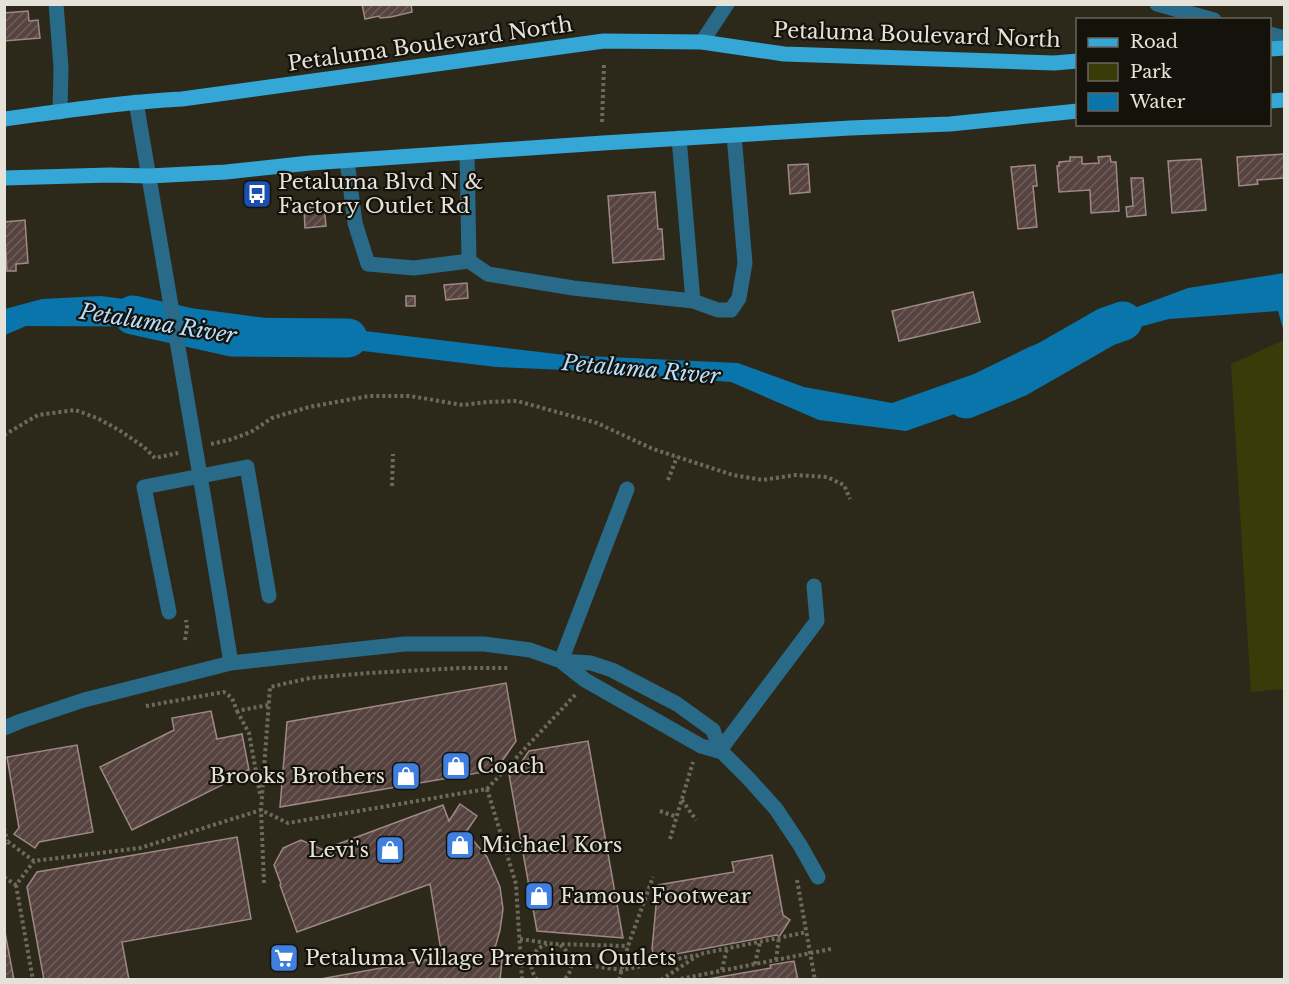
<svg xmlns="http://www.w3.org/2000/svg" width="1289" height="984" font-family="'Libre Baskerville',serif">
<defs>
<pattern id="building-hatch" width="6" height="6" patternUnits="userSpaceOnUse" patternTransform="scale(1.5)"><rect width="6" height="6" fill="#564340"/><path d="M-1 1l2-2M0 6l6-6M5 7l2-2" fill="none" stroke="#6e5e5b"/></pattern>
</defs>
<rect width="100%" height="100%" fill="#2d291a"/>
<path fill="#393b08" d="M 1284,340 L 1284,689 L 1251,692 L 1231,364 Z"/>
<path fill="#0975ab" d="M 1284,273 L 1284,332 L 1278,311 L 1169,319 L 1046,352 L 986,403 L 906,431 L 819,420 L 731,382 L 588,371 L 496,367 L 363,351 L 244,327 L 26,326 L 5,335 L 5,309 L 42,299 L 101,296 L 340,328 L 565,355 L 738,363 L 804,387 L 892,403 L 974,374 L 1029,347 L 1188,288 Z"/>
<path fill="#2d291a" d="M 135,298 L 194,305 L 199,330 L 141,329 Z"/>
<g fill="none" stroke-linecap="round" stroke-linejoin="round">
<path stroke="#0975ab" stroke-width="39" d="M 133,315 L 232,337 L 348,338
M 966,399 L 1017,378 L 1106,327 L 1123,321"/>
</g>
<path fill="url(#building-hatch)" stroke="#9e8885" stroke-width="1.5" d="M 362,4 L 411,4 L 412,12 L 391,17 L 380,18 L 379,16 L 365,19 Z
M 28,11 L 29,21 L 38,20 L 40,38 L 4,41 L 4,13 Z
M 1284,154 L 1284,178 L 1257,180 L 1258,184 L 1239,186 L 1237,157 Z
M 1110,156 L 1111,162 L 1116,162 L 1119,211 L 1091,213 L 1090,190 L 1059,192 L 1057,166 L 1059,166 L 1059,162 L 1070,161 L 1070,157 L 1082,157 L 1082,164 L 1099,163 L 1098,157 Z
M 1201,159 L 1206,210 L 1172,213 L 1168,161 Z
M 808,164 L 810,192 L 790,194 L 788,165 Z
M 1035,165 L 1037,186 L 1033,186 L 1037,227 L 1018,229 L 1011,167 Z
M 1131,178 L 1143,178 L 1146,215 L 1127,217 L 1126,207 L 1133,206 Z
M 655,192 L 658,229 L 662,229 L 664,259 L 613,263 L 608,196 Z
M 324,206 L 326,226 L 305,228 L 304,208 Z
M 25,220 L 28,263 L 16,264 L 16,271 L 7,271 L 4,222 Z
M 467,283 L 468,298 L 446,300 L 444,285 Z
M 973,292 L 980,322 L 899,341 L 892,311 Z
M 406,296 L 415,296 L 415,306 L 406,306 Z
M 506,683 L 516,741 L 500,764 L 501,769 L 280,807 L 287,722 Z
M 211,711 L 217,739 L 242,734 L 249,770 L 217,776 L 222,785 L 132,830 L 100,767 L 174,730 L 172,718 Z
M 588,741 L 623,938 L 537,931 L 509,774 L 514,773 L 529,751 Z
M 77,745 L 93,832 L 39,842 L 35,848 L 14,834 L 19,828 L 7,757 Z
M 460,804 L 477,816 L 466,832 L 487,857 L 500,887 L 503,909 L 500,930 L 495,948 L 503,951 L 500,980 L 315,980 L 442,957 L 430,884 L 297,932 L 280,885 L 281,884 L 274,865 L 283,848 L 301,840 L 333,854 L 330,847 L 443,805 L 449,821 Z
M 237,837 L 251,919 L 122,942 L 129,980 L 44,980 L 27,887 L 37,872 Z
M 772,855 L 783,915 L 790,920 L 779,937 L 777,935 L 655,958 L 652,949 L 658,885 L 734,872 L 732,862 Z
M 4,927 L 14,980 L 4,980 Z
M 794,961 L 798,980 L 702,980 L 771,968 L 770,965 Z"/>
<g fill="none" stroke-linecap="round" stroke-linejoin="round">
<path stroke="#6d695d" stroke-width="4" stroke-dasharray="3 3" stroke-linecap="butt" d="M 602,122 L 604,65
M 4,435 L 38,415 L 75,410 L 97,418 L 119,430 L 144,447 L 155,458 L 178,453
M 211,444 L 229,440 L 251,432 L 272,418 L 309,407 L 369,396 L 410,396 L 463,405 L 487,402 L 517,401 L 597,423 L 653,449 L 733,475 L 762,480 L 796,475 L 827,477 L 844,485 L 850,499
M 668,480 L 677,457
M 392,486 L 393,454
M 185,640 L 187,627 L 186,620
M 146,706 L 224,692 L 232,698 L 237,711 L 268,705
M 237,711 L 249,733 L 260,794
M 487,789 L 576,694
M 682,800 L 696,820
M 660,811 L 677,817
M 4,828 L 7,841
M 670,839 L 693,762
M 4,845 L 7,841 L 34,861 L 140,848 L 261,810 L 288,823 L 487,789 L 516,884 L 522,980
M 4,877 L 16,885 L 34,861
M 797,880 L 815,980
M 264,883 L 261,810 L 270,687 L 310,678 L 369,673 L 461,668 L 509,668
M 16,885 L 33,980
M 520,939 L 554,944 L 628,946
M 560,945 C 572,954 576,968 564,980
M 776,960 L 779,937
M 572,963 L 622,970 L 697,955
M 755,964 L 760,942
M 722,970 L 727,948
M 537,980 C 527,966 530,950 547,944
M 619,980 L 628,946 L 653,877
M 661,980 L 700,954 L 807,932
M 675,980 L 831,949"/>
<path stroke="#286a87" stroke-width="15" d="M 56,4 L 61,67 L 60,112
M 1157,4 L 1214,20
M 1270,34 L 1284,38
M 702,42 L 727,4
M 136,102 L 164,265
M 679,138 L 693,301 L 718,310 L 731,310 L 739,298 L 745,263 L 734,135
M 467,152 L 469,261 L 488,274 L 573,288 L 693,301
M 347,161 L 355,223 L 368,264 L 414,268 L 469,261
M 205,505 L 231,663
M 169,612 L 144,487 L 247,467 L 269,596
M 561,661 L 585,680 L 701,746 L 722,752
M 561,661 L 627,489
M 4,728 L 21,721 L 84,700 L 231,663 L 405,644 L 484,644 L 530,650 L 561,661 L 591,663 L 612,670 L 677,704 L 713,730 L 720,750 L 748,778 L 776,809 L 800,845 L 818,877
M 720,750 L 817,621 L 814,586"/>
<path stroke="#34a7d7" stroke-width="15" d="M 1270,49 L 1284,48
M 1270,101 L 1284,100
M 4,119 C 64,111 123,102 182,99 L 604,41 L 702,42 L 784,54 L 1054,63 L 1078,61
M 4,178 L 110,175 L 149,176 L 226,172 L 310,163 L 603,143 L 850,128 L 950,124 L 1078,111"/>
<path stroke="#286a87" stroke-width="15" d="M 164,265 L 205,505"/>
</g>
<defs>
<g id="bus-square" transform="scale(1.5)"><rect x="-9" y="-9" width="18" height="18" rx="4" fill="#1a4fb4" stroke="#14120b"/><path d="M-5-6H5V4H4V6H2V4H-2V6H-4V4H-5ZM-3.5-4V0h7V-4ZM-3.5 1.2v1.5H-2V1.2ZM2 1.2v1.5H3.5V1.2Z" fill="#fff"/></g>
<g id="shop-square" transform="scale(1.5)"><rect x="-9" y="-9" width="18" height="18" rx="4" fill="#3f7fe0" stroke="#14120b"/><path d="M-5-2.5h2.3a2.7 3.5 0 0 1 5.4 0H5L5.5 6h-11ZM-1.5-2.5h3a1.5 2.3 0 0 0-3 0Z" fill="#fff"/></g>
<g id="supermarket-square" transform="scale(1.5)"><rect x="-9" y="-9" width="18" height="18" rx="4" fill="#3f7fe0" stroke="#14120b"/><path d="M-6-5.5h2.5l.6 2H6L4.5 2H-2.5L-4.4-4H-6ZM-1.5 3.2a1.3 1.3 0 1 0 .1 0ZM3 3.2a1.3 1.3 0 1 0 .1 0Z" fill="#fff"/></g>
</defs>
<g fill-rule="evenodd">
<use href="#bus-square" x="257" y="194"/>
<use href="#shop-square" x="456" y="766"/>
<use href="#shop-square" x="406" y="776"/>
<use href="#shop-square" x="460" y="845"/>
<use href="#shop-square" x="390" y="850"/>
<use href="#shop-square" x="539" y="896"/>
<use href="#supermarket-square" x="284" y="958"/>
</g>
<g text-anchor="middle" stroke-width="4.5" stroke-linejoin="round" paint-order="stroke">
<g font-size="21" fill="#e5e2d9" stroke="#14120b">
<text transform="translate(917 35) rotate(2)" y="7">Petaluma Boulevard North</text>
<text transform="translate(430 44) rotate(-8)" y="7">Petaluma Boulevard North</text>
</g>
<g font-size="21" fill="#e5e2d9" stroke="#14120b" text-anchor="start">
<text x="278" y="189">Petaluma Blvd N &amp;<tspan x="278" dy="24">Factory Outlet Rd</tspan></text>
<text x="477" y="773">Coach</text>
<text x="385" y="783" text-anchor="end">Brooks Brothers</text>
<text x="481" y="852">Michael Kors</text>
<text x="369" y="857" text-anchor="end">Levi's</text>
<text x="560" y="903">Famous Footwear</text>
<text x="305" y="965">Petaluma Village Premium Outlets</text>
</g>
<g font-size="22" font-style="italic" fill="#b5defc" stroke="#14120b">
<text transform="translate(158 323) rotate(9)" y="8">Petaluma River</text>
<text transform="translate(641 369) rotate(5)" y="8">Petaluma River</text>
</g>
</g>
<rect width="1289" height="984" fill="none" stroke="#e5e2d9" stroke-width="12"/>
<rect x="1076" y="18" width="195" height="108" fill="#14120b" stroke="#68655d" stroke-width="1.5"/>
<rect x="1088" y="38" width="30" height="9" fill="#34a7d7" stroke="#68655d" stroke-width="1.5"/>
<text x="1130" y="48" font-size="18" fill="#e5e2d9">Road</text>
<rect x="1088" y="63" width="30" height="18" fill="#393b08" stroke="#68655d" stroke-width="1.5"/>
<text x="1130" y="78" font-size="18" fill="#e5e2d9">Park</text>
<rect x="1088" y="93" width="30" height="18" fill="#0975ab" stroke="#68655d" stroke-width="1.5"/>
<text x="1130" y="108" font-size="18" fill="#e5e2d9">Water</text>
</svg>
